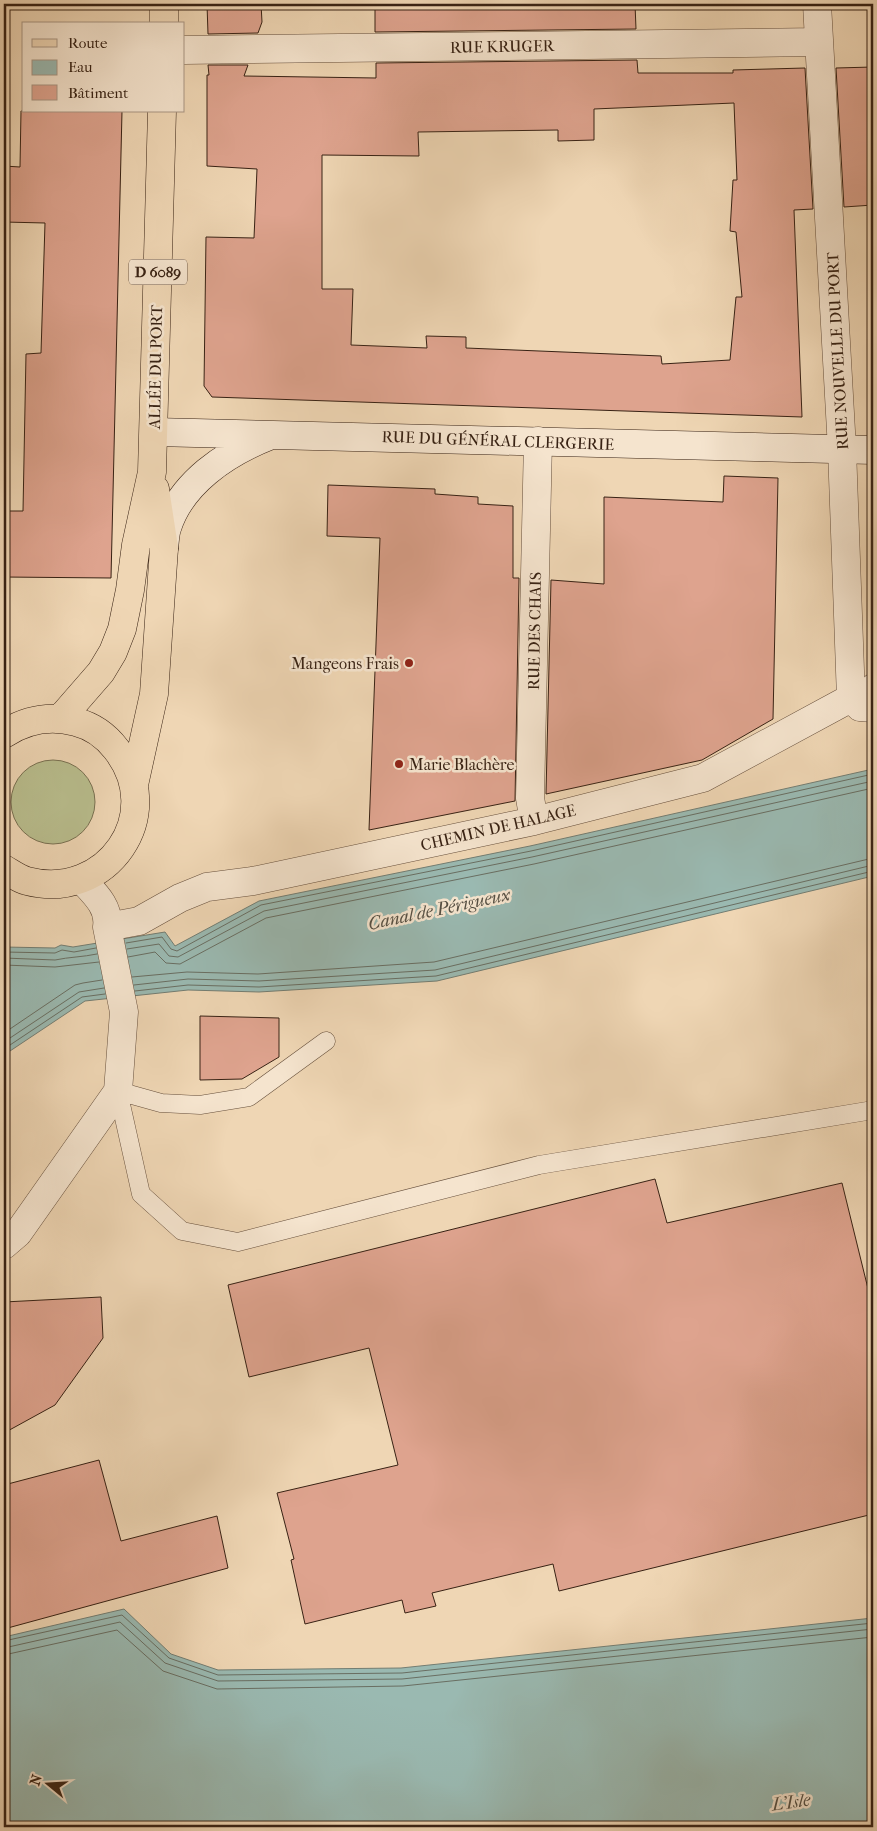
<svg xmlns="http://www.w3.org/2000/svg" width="877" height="1831" font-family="'IM FELL French Canon',serif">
<rect width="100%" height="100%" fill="#efd6b4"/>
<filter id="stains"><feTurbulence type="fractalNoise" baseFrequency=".004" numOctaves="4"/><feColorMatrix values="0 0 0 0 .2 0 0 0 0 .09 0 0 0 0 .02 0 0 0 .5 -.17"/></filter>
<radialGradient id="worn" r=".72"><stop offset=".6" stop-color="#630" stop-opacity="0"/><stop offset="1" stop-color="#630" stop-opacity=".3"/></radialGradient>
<path fill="#b9be8e" stroke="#787051" d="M11 802a42 42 0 1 1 84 0a42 42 0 1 1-84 0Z"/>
<path fill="#9ab9b1" stroke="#737d72" d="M 873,769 L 873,876 L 437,981 L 259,992 L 188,990 L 85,1001 L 4,1055 L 4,947 L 55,948 L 61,945 L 73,947 L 165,932 L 175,946 L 259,901 L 530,846 Z
M 124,1609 L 171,1654 L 218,1670 L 401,1668 L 873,1618 L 873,1827 L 4,1827 L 4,1637 Z"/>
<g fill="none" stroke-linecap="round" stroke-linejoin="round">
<path stroke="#696e62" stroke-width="1" d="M 126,943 L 162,937 L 171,949 L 177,951 L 261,905 L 531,851 L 873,774
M 127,949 L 159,944 L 169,956 L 178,957 L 264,911 L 532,857 L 873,781
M 4,952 L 55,953 L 62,950 L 74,952 L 96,948
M 128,957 L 155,952 L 166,963 L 180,964 L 266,918 L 534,864 L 873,788
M 4,958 L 55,960 C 69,957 83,957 97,954
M 4,965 L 55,967 L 99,962
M 132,977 L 187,972 L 258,974 L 434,962 L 873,858
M 134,985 L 188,979 L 259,981 L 435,970 L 873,865
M 135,991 L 188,985 L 259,987 L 436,976 L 873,871
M 4,1033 L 75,985 L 83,983 L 102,980
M 4,1042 L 79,992 L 104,988
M 4,1049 L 82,997 L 105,994
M 4,1641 L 122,1615 L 169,1658 L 218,1675 L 402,1673 L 873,1623
M 4,1648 L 120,1622 L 165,1663 L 218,1681 L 402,1679 L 873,1629
M 4,1655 L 117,1630 L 163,1671 L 217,1689 L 403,1686 L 873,1637"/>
</g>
<path fill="#dea38e" stroke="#382214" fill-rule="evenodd" d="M 207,4 L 261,4 L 262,22 L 258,33 L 208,34 Z
M 375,4 L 635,4 L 636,29 L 375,32 Z
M 637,60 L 638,73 L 733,73 L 733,70 L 805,68 L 813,209 L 794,210 L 802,417 L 212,397 L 204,386 L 206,237 L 254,238 L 257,169 L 207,166 L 207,75 L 209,75 L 208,65 L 248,65 L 244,76 L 376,78 L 376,63 ZM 734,103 L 737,180 L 733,180 L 730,231 L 736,232 L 742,297 L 736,297 L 730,360 L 662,364 L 661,356 L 466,348 L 466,337 L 426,336 L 427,348 L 351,345 L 353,289 L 322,289 L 322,155 L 419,156 L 418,132 L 558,130 L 558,141 L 594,140 L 594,109 Z
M 873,67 L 873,205 L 844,207 L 836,68 Z
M 21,111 L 122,111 L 111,578 L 4,577 L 4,511 L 23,511 L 26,354 L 41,353 L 45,223 L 4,222 L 4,166 L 20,167 Z
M 724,476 L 778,478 L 773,719 L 702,760 L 546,794 L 551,580 L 604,584 L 604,497 L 723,502 Z
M 328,485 L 435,489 L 435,494 L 478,497 L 478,504 L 513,506 L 513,578 L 519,578 L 515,801 L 369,830 L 380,538 L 327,536 Z
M 200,1016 L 279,1018 L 279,1057 L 242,1079 L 200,1080 Z
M 655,1179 L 667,1223 L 842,1183 L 873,1309 L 873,1514 L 559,1591 L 553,1564 L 432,1593 L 436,1606 L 405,1613 L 402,1600 L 305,1624 L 291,1560 L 294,1559 L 277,1493 L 398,1465 L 369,1348 L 249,1377 L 228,1285 Z
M 101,1297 L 103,1338 L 55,1405 L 4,1433 L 4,1302 Z
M 99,1460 L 121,1541 L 217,1516 L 228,1568 L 4,1629 L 4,1485 Z"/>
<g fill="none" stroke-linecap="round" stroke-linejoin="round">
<g stroke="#664f3c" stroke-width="19">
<path id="service" d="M 851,698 L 873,682
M 326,1041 L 249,1097 L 200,1105 L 161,1103 L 118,1091 L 141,1194 L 182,1231 L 238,1242 L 539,1165 L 873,1110"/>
</g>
<g stroke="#664f3c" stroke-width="29">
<path id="minor" d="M 817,4 L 842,449 L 851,698
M 184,50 L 819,42
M 851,698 L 860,707 L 873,708
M 534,821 L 530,798 L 538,441
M 107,927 L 139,921 L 180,898 L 207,887 L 253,881 L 534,821 L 703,778 L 851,698
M 4,1245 L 18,1233 L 118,1091 L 124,1012 L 107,927 C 110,907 94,893 82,880"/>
</g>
<g stroke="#382214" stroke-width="29">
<path id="secondary" d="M 154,432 L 873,450
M 164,548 C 165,541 165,534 167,528 C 181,483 226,453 269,436"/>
</g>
<g stroke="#382214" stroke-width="29">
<path id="primary" d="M 164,24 L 164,4
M 61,718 L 101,672 L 113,652 L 122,629 L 130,590 L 136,545 L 152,472 L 162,111
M 4,734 C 27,719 50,715 76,722 C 92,726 106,736 116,749 C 168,814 107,902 27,881 C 19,879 11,873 4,869
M 134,785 L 154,694 L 164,548 L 155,489"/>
</g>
<use href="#service" stroke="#f5e4ce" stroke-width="18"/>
<use href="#minor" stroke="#f5e4ce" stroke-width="28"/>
<use href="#secondary" stroke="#f5e4ce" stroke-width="28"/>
<use href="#primary" stroke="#efd6b4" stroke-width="28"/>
</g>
<g fill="#8f2418" stroke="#f5e4ce" stroke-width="2">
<circle cx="409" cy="663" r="5"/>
<circle cx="399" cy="764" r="5"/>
</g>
<g text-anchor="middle" stroke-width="5" stroke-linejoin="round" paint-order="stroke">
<rect fill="#f5e4ce" stroke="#715c4c" stroke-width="1" x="129" y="259.5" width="58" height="25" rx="4"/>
<g font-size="15" font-weight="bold" fill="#382214">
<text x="158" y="277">D 6089</text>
</g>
<g font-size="16" fill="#382214" stroke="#f5e4ce">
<text transform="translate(502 46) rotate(-1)" y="6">RUE KRUGER</text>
<text transform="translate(837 351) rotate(-93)" y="6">RUE NOUVELLE DU PORT</text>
<text transform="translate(155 367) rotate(-89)" y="6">ALLÉE DU PORT</text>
<text transform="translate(498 440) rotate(2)" y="6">RUE DU GÉNÉRAL CLERGERIE</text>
<text transform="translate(534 631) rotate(-89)" y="6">RUE DES CHAIS</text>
<text transform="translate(498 827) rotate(-13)" y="6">CHEMIN DE HALAGE</text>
</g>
<g font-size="16" fill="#382214" stroke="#f5e4ce" text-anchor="end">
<text x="399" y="669">Mangeons Frais</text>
<text x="409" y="770" text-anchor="start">Marie Blachère</text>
</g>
<g font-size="18" font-style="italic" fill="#554f43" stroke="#f5e4ce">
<text transform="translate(439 909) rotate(-12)" y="6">Canal de Périgueux</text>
<text transform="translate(791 1802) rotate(-8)" y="6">L'Isle</text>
</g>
</g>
<rect width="877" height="1831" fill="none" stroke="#efd6b4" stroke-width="20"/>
<rect x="5" y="5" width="867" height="1821" fill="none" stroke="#382214" stroke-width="2.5"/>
<rect x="10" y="10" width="857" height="1811" fill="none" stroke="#382214"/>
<rect x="22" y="22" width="162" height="90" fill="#f5e4ce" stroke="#a99684"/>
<rect x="32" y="39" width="25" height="8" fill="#efd6b4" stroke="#a99684"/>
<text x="68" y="48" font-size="15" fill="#382214">Route</text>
<rect x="32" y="60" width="25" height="15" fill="#9ab9b1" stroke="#a99684"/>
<text x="68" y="72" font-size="15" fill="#382214">Eau</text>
<rect x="32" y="85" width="25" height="15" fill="#dea38e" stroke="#a99684"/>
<text x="68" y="98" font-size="15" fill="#382214">Bâtiment</text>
<g transform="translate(48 1784) rotate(288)" stroke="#f5e4ce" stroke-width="4" paint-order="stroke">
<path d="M0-4L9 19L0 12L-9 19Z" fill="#382214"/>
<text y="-8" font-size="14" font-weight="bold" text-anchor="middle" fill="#382214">N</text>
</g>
<rect width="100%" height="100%" filter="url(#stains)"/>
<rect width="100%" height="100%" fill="url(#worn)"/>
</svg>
